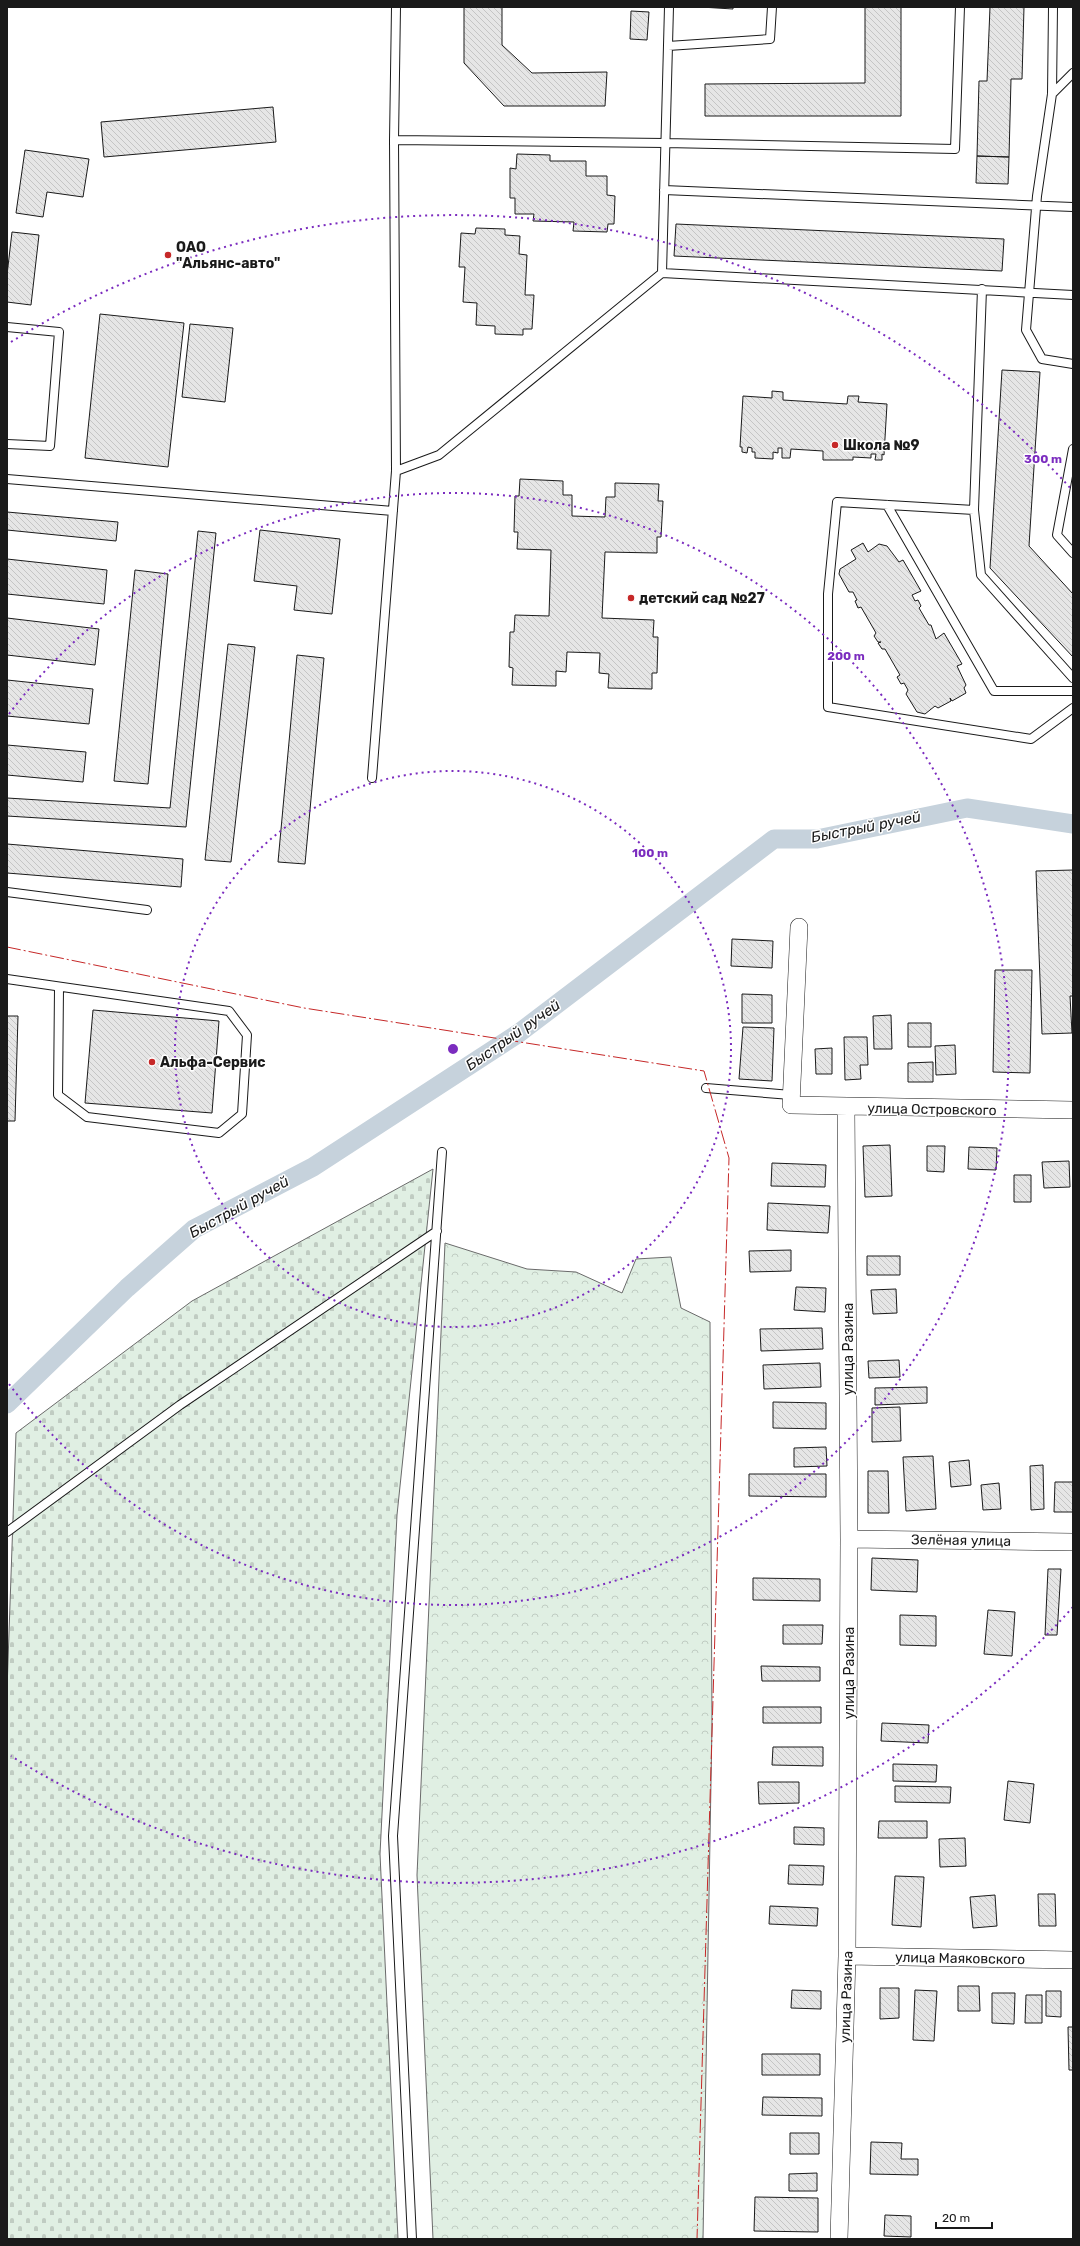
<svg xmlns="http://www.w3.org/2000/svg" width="1080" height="2246" font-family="Rubik,sans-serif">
<defs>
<pattern id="forest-crowns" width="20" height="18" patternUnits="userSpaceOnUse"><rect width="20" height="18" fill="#e0efe3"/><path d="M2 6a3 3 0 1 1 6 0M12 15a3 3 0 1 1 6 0" fill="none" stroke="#c0ccc2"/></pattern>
<pattern id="cemetery-stones" width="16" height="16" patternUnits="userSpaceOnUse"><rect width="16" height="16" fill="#e0efe3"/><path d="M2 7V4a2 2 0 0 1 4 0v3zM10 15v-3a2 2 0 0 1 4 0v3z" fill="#c0ccc2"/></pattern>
<pattern id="building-back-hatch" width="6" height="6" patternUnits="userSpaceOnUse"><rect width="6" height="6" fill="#e6e6e6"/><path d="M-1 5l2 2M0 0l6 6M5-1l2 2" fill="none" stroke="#c5c5c5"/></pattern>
</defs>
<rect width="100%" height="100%" fill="#fff"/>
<path fill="url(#forest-crowns)" stroke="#6a6a6a" d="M 445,1243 L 527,1269 L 576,1272 L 622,1293 L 636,1259 L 671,1257 L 681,1308 L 710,1322 L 712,1725 L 703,2239 L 433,2239 L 417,1875 Z"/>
<path fill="url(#cemetery-stones)" stroke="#6a6a6a" d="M 433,1169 L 397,1515 L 380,1854 L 398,2239 L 7,2239 L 7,1690 L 16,1433 L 192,1301 Z"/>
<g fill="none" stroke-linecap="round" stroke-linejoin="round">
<path stroke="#c6d2dc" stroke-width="19" d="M 7,1404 L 127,1288 L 194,1229 L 313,1167 L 519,1033 L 774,839 L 817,839 L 967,808 L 1073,824"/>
</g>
<path fill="url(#building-back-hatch)" stroke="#1a1a1a" d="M 464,7 L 502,7 L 502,45 L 532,73 L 607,72 L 605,106 L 504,106 L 464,63 Z
M 701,7 L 733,7 L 733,9 Z
M 865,7 L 901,7 L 901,116 L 705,116 L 705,84 L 865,83 Z
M 990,7 L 1024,7 L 1022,79 L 1011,79 L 1009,157 L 977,156 L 979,81 L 987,81 Z
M 631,11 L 649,12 L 647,40 L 630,39 Z
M 273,107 L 276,142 L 104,157 L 101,122 Z
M 25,150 L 89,159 L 83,197 L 47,192 L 43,217 L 16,213 Z
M 517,154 L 550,155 L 550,161 L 586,161 L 586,176 L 607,176 L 607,195 L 615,196 L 614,224 L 608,224 L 607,232 L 573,231 L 574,222 L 533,221 L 534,214 L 515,214 L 515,198 L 510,198 L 510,168 L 516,169 Z
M 977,156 L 1009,157 L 1008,184 L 976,183 Z
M 676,224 L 1004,239 L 1002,271 L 674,256 Z
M 476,228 L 505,229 L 505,235 L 520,236 L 519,254 L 527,255 L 525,295 L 534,295 L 532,329 L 523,329 L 523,335 L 495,334 L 495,326 L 476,325 L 477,303 L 463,302 L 465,267 L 459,267 L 461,233 L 475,234 Z
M 12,232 L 39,235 L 31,305 L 7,302 L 7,275 Z
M 100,314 L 184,323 L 168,467 L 85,458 Z
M 190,324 L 233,328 L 225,402 L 182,397 Z
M 1002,370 L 1040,372 L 1029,546 L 1073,594 L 1073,657 L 990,568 Z
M 772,391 L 783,392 L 783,400 L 847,404 L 848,396 L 859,396 L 858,402 L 887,404 L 884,455 L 882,454 L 882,460 L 875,460 L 876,454 L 871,454 L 871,458 L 853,457 L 853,460 L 823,460 L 823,451 L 791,449 L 790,458 L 782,458 L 782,448 L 778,448 L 778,453 L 773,452 L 773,459 L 755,458 L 755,452 L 752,452 L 752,448 L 748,447 L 747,453 L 742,452 L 742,447 L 740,447 L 743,396 L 772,398 Z
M 520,479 L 563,481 L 563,495 L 572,495 L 572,516 L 605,517 L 606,497 L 615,497 L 615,483 L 659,484 L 658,501 L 663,501 L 661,537 L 657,537 L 657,553 L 605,552 L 602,618 L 654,620 L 653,637 L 658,637 L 657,673 L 652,673 L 652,689 L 608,688 L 609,674 L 599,673 L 600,653 L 567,652 L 566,672 L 556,671 L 556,686 L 512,685 L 513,668 L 509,667 L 510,632 L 514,632 L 515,615 L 549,616 L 551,550 L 517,549 L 518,532 L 514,532 L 515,496 L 519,496 Z
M 7,512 L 118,522 L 116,541 L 7,530 Z
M 260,530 L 340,539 L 332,614 L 294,610 L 297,586 L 254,581 Z
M 198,531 L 216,533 L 186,827 L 7,816 L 7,798 L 170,808 Z
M 863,543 L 868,552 L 879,544 L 887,546 L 899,562 L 903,560 L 921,591 L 912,595 L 915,601 L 918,600 L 921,606 L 919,608 L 929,625 L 931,625 L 936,639 L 944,633 L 962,664 L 957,666 L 966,685 L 964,688 L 966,693 L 952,701 L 950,698 L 951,701 L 938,708 L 935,706 L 925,714 L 917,712 L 906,694 L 908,690 L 904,683 L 901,684 L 897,677 L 900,675 L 885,649 L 882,649 L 878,643 L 881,642 L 878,642 L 874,636 L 876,633 L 861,607 L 858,608 L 855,601 L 857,600 L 853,592 L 849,592 L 839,574 L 840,569 L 856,559 L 851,550 Z
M 7,559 L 107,570 L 104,604 L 7,594 Z
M 135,570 L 168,574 L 148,784 L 114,781 Z
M 7,618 L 99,629 L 95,665 L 7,655 Z
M 228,644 L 255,647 L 231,862 L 205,860 Z
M 297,655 L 324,658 L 305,864 L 278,862 Z
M 7,680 L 93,689 L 89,724 L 7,716 Z
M 7,745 L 86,752 L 83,782 L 7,775 Z
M 7,844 L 183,859 L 181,887 L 7,873 Z
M 1073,870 L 1073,996 L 1070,996 L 1072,1033 L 1042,1034 L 1036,871 Z
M 732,939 L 773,941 L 772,968 L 731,966 Z
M 995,970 L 1032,970 L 1030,1073 L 993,1072 Z
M 742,994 L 772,995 L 772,1023 L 742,1023 Z
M 93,1010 L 219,1021 L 212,1113 L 85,1103 Z
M 891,1015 L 892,1049 L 874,1049 L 873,1016 Z
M 7,1016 L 18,1016 L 15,1121 L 7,1121 Z
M 908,1023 L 931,1023 L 931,1047 L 908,1047 Z
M 743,1027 L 774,1028 L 772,1081 L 739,1079 Z
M 844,1037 L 867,1037 L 868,1065 L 860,1065 L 861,1079 L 845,1080 Z
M 955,1045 L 956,1074 L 936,1075 L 935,1046 Z
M 832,1048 L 832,1074 L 816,1074 L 815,1049 Z
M 933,1062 L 933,1082 L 908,1082 L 908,1063 Z
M 890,1145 L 892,1196 L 865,1197 L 863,1146 Z
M 927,1146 L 945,1146 L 944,1172 L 927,1171 Z
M 969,1147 L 997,1148 L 996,1170 L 968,1169 Z
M 1069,1161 L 1070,1187 L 1044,1188 L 1042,1162 Z
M 772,1163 L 826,1165 L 825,1187 L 771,1186 Z
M 1014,1175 L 1031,1175 L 1031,1202 L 1014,1202 Z
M 768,1203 L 830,1206 L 828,1233 L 767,1230 Z
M 791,1250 L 791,1271 L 750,1272 L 749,1251 Z
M 867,1256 L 900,1256 L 900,1275 L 867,1275 Z
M 796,1287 L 826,1288 L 825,1312 L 794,1310 Z
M 896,1289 L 897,1313 L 873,1314 L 871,1290 Z
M 822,1328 L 823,1349 L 761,1351 L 760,1329 Z
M 899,1360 L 900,1377 L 869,1378 L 868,1361 Z
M 820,1363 L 821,1387 L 764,1389 L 763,1365 Z
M 927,1387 L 927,1403 L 875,1405 L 875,1388 Z
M 773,1402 L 826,1403 L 826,1429 L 773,1428 Z
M 900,1407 L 901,1441 L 872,1442 L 872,1408 Z
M 826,1447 L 827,1466 L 794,1467 L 794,1448 Z
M 933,1456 L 936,1509 L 906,1511 L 903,1457 Z
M 969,1460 L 971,1485 L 951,1487 L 949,1462 Z
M 1043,1465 L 1044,1509 L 1031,1510 L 1030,1466 Z
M 868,1471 L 888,1471 L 889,1513 L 868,1513 Z
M 749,1474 L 826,1474 L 826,1497 L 749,1496 Z
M 1055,1482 L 1073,1482 L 1073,1512 L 1054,1512 Z
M 999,1483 L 1001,1509 L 983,1510 L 981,1485 Z
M 872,1558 L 918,1560 L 917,1592 L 871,1590 Z
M 1048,1569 L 1061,1569 L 1057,1635 L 1045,1635 Z
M 753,1578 L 820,1579 L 820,1601 L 753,1600 Z
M 988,1610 L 1015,1612 L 1012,1656 L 984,1654 Z
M 900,1615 L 936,1616 L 936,1646 L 900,1645 Z
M 783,1625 L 823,1625 L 822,1644 L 783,1644 Z
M 761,1666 L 820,1667 L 820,1681 L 762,1681 Z
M 763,1707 L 821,1707 L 821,1723 L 763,1723 Z
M 882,1723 L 929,1725 L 928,1743 L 881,1741 Z
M 773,1747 L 823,1747 L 823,1766 L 772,1765 Z
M 893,1764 L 937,1765 L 936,1782 L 893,1781 Z
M 1008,1781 L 1034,1784 L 1030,1823 L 1004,1820 Z
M 758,1782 L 799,1782 L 799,1803 L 759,1804 Z
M 895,1786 L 951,1787 L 950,1803 L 895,1802 Z
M 879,1821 L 927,1821 L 927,1838 L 878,1838 Z
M 794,1827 L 824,1828 L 824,1845 L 794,1844 Z
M 965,1838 L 966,1866 L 940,1867 L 939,1839 Z
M 789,1865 L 824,1866 L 823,1885 L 788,1884 Z
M 895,1876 L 924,1877 L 921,1927 L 892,1925 Z
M 1038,1894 L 1055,1894 L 1056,1926 L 1039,1926 Z
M 995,1895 L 997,1926 L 973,1928 L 970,1897 Z
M 770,1906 L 818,1908 L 817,1926 L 769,1924 Z
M 958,1986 L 979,1986 L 980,2011 L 958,2011 Z
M 880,1988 L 899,1988 L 899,2018 L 880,2019 Z
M 792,1990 L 821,1991 L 821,2009 L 791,2008 Z
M 915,1990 L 937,1991 L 934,2041 L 913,2040 Z
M 1046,1991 L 1061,1991 L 1061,2017 L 1046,2016 Z
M 992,1993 L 1015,1993 L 1014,2024 L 992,2023 Z
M 1026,1995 L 1042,1995 L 1042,2023 L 1025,2023 Z
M 1068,2027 L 1073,2027 L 1073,2070 L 1069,2070 Z
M 762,2054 L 820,2054 L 820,2075 L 762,2075 Z
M 763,2097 L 822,2098 L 822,2116 L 762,2115 Z
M 790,2133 L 819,2133 L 819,2154 L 790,2154 Z
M 871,2142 L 902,2143 L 901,2159 L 918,2159 L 918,2175 L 870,2174 Z
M 817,2173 L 817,2191 L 789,2191 L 789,2174 Z
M 755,2197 L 818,2198 L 818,2232 L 754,2231 Z
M 885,2215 L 911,2216 L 911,2237 L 884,2236 Z"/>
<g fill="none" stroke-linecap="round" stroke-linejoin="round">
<g stroke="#1a1a1a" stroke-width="10">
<path id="service" d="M 669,7 L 662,273 L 1073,295
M 1053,7 L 1052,94 L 1037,196 L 1026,330 L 1042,359 L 1073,364
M 668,46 L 770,39 L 772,7
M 1052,94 L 1073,73
M 394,140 L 665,143 L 955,149 L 960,7
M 664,190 L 1073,207
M 982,289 L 974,510 L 981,575 L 1073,678
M 7,327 L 59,332 L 50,446 L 7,444
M 1073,449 L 1057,535 L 1073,553
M 396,471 L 439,455 L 662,273
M 7,479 L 393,511
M 887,505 L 994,691 L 1073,691
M 974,510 L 837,502 L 828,594 L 828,707 L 1031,739 L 1073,708
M 372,778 L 396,471 L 394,140 L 396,7
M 7,892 L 147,910
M 7,979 L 229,1011 L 247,1035 L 242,1114 L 219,1133 L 87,1117 L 58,1095 L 59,988
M 706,1088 L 791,1095
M 7,1532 L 180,1405 L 437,1231
M 412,2239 L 393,1836 L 442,1152"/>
</g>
<g stroke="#1a1a1a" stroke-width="18">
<path id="minor" d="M 799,927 L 791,1105 L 1073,1110
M 849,1539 L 1073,1542
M 847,1956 L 1073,1960
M 839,2239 L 847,1956 L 849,1539 L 846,1107"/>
</g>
<use href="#service" stroke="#fff" stroke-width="8"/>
<use href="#minor" stroke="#fff" stroke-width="17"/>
<path stroke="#c62828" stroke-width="1" stroke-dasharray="14 3 2 3" stroke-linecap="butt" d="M 7,947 L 304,1008 L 704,1071 L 729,1158 L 697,2239"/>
</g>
<g fill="none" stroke="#7b2cbf" stroke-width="2" stroke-dasharray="2 4">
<circle cx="453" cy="1049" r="278"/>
<path d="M9 714A556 556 0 1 1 9 1384"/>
<path d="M1073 1607A834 834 0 0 1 11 1756M11 342A834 834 0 0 1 1073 491"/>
</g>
<g fill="#c62828" stroke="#fff" stroke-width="1.5">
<circle cx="168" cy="255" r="4"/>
<circle cx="835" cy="445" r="4"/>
<circle cx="631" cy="598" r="4"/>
<circle cx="152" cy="1062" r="4"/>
</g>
<g text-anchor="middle" stroke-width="3" stroke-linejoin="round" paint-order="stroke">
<g font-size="14" font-weight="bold" fill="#1a1a1a" stroke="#fff" text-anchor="start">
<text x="176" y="252">ОАО<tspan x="176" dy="16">"Альянс-авто"</tspan></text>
<text x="843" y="450">Школа №9</text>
<text x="639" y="603">детский сад №27</text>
<text x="160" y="1067">Альфа-Сервис</text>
</g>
<g font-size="14" fill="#1a1a1a" stroke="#fff">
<text transform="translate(932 1109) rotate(1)" y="5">улица Островского</text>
<text transform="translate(848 1349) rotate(-90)" y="5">улица Разина</text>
<text transform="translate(961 1540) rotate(1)" y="5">Зелёная улица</text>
<text transform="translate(849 1673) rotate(-90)" y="5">улица Разина</text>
<text transform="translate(960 1958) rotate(1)" y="5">улица Маяковского</text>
<text transform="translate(846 1997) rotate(-88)" y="5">улица Разина</text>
</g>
<g font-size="15" font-style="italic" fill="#1a1a1a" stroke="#fff">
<text transform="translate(866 827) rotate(-11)" y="5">Быстрый ручей</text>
<text transform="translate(513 1035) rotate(-35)" y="5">Быстрый ручей</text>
<text transform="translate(239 1207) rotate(-29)" y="5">Быстрый ручей</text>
</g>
</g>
<circle cx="453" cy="1049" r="6" fill="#7b2cbf" stroke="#fff" stroke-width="2"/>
<g font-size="12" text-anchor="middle" font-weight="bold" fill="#7b2cbf" stroke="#fff" stroke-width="3" stroke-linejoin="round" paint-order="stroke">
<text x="1043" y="463">300 m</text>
<text x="846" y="660">200 m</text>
<text x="650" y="857">100 m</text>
</g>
<rect width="1080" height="2246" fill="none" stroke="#1a1a1a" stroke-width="16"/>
<path d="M936 2222v6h56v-6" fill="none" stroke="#1a1a1a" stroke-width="2"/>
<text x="942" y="2222" font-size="12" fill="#1a1a1a" stroke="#ffffff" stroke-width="3" paint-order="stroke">20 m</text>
</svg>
